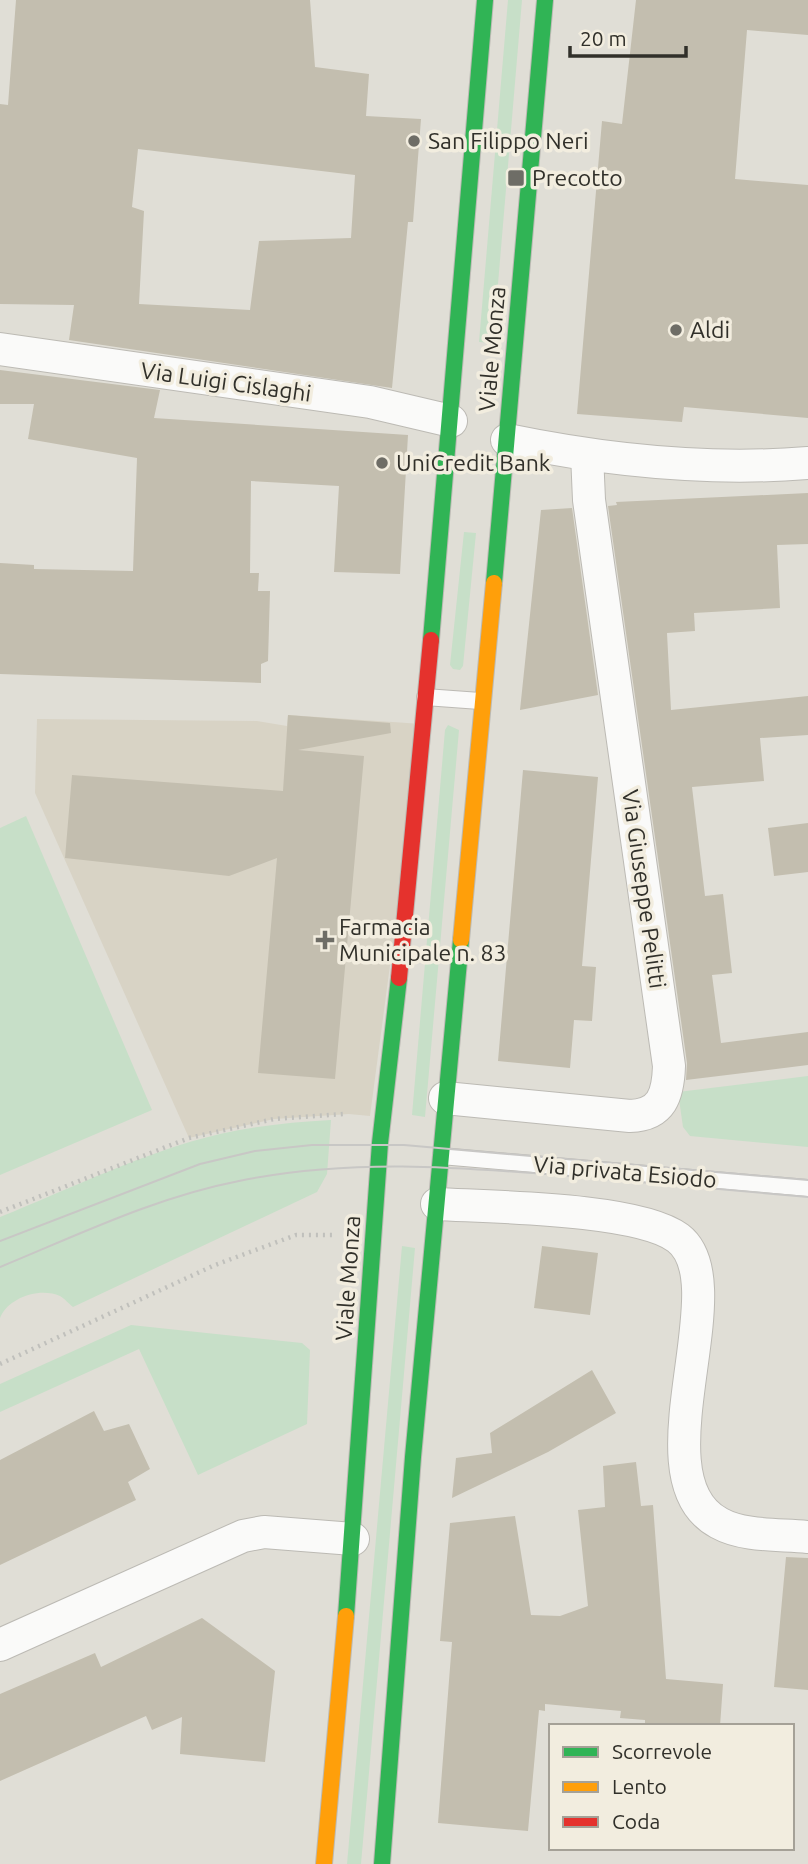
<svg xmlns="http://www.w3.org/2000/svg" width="808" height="1864" font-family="Ubuntu,sans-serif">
<rect width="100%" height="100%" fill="#e0ded6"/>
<path fill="#d8d3c5" d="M 288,715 L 422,724 L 370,1116 L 349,1114 L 274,1119 L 189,1138 L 35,793 L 37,719 L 257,721 L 287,726 Z"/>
<path fill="#c7dfc8" d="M 508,0 L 522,0 L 493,343 L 479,342 Z
M 464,532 L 476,533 L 463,666 L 460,670 L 453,669 L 450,665 Z
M 448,725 L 459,730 L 425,1117 L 412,1115 L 445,730 Z
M 26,816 L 152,1110 L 0,1175 L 0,828 Z
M 808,1076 L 808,1147 L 690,1136 L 683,1127 L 678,1092 Z
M 331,1120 L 327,1174 L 317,1192 L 73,1307 C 69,1304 64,1298 60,1296 C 39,1287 8,1298 0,1318 L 0,1217 C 70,1189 146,1151 220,1134 C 256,1126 293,1122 331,1120 Z
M 402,1246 L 415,1248 L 361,1864 L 347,1864 Z
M 131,1325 L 302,1343 L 310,1350 L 307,1424 L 198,1475 L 139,1349 L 0,1412 L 0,1384 Z"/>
<path fill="#c3beaf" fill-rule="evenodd" d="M 16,0 L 310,0 L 315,67 L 369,74 L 366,116 L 421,119 L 413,222 L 408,222 L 392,388 L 69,340 L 74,305 L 0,304 L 0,104 L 8,105 ZM 138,149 L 355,175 L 351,238 L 259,241 L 250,310 L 139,304 L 144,211 L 132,207 Z
M 636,0 L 808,0 L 808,35 L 747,30 L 735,179 L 808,185 L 808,418 L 684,407 L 682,422 L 577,414 L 602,121 L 622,124 Z
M 0,370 L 160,390 L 154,418 L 408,435 L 400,574 L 334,572 L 339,486 L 251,481 L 250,573 L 259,573 L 258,591 L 270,591 L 268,661 L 261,664 L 261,683 L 0,674 L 0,563 L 34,565 L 34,569 L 133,571 L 137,458 L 28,439 L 34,404 L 0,404 Z
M 808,493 L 808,544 L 777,545 L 780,608 L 694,613 L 695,631 L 667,633 L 671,710 L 808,696 L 808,735 L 760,738 L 764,781 L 692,787 L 705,896 L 723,894 L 732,973 L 712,975 L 721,1043 L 808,1032 L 808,1065 L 686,1080 L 687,1063 L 608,506 L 617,505 L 616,502 Z
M 572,508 L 598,695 L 520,710 L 541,510 Z
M 288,715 L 390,723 L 391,733 L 298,750 L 364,756 L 335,1079 L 258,1073 L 277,858 L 229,876 L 65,858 L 72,775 L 283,791 Z
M 523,770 L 598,777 L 582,966 L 596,967 L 592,1021 L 574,1020 L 570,1068 L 498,1061 Z
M 808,823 L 808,872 L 774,876 L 768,828 Z
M 542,1246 L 598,1253 L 590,1315 L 534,1308 Z
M 592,1370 L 616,1413 L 548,1452 L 452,1498 L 456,1458 L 492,1453 L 490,1433 Z
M 94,1411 L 104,1431 L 129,1424 L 150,1469 L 128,1482 L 136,1500 L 0,1565 L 0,1460 Z
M 636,1462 L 641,1506 L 653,1505 L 666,1679 L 723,1684 L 720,1726 L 645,1726 L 645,1720 L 620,1718 L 621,1711 L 545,1704 L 545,1711 L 539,1710 L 528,1831 L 438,1823 L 452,1642 L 440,1641 L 450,1523 L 515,1516 L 531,1615 L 560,1616 L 588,1606 L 578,1510 L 605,1507 L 603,1466 Z
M 786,1557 L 808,1558 L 808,1690 L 774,1687 Z
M 202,1618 L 275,1671 L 265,1762 L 180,1754 L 182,1717 L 152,1730 L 146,1716 L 0,1781 L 0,1694 L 95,1653 L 101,1667 Z"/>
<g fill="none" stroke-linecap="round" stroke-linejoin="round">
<g stroke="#bcbab4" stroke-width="18">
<path id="lane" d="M 425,697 L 480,701
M 441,1156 L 808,1188"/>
</g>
<g stroke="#bcbab4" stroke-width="34">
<path id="street" d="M 0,349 L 370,402 L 451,421
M 507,440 C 604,460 709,471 808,463
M 445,1098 L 630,1116 C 662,1115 668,1095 669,1066 L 589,500 L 587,454
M 437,1204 C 491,1207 639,1208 678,1238 C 739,1284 634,1478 719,1523 C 744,1537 781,1534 808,1537
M 0,1645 L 243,1536 L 264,1532 L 353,1539"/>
</g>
<g stroke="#bcbab4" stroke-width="18">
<path id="fast" d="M 494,583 L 545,0
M 431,640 L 485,0
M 346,1616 L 380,1143 L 399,978
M 382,1864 L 413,1457 L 461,940"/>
</g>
<g stroke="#bcbab4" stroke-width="18">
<path id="slow" d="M 461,940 L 494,583
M 324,1864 L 346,1616"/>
</g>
<g stroke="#bcbab4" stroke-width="18">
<path id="jam" d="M 399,978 L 431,640"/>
</g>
<path stroke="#c0c0bc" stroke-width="4.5" stroke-dasharray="2 5" stroke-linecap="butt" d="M 0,1212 L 189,1138 L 274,1119 L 343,1114
M 0,1364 L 215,1265 L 296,1235 L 336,1235"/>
<use href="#lane" stroke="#fafaf9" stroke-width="16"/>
<use href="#street" stroke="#fafaf9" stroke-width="32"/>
<use href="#fast" stroke="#30b455" stroke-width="16"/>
<use href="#slow" stroke="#ff9f0a" stroke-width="16"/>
<use href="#jam" stroke="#e5322d" stroke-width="16"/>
<path stroke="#c8c7c5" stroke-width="2" d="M 0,1241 L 200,1164 L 255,1151 L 312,1145 L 404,1145 L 808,1180
M 0,1267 C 78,1235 156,1197 239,1181 C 350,1158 458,1167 571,1176 C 650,1183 729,1190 808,1197"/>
</g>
<g fill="#6e6d66" stroke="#f2eddf" stroke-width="2.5">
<circle cx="414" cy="141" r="7"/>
<rect x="507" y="169" width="18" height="18" rx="3.5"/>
<circle cx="676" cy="330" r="7"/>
<circle cx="382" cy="463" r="7"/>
<path d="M321.5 929.5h7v7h7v7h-7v7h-7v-7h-7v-7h7z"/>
</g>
<g text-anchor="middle" stroke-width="7" stroke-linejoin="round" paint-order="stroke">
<g font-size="23" fill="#31302a" stroke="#f2eddf" text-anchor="start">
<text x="428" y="149">San Filippo Neri</text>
<text x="532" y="186">Precotto</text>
<text x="690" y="338">Aldi</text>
<text x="396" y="471">UniCredit Bank</text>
<text x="339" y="935">Farmacia<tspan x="339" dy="26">Municipale n. 83</tspan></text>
</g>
<g font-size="23" fill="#31302a" stroke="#f2eddf">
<text transform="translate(492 349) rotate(-85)" y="8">Viale Monza</text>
<text transform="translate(226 382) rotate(8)" y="8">Via Luigi Cislaghi</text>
<text transform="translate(644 889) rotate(82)" y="8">Via Giuseppe Pelitti</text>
<text transform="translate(625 1172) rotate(5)" y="8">Via privata Esiodo</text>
<text transform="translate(348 1278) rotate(-86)" y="8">Viale Monza</text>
</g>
</g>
<rect x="549" y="1724" width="245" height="126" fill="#f2eddf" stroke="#a5a197" stroke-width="2"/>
<rect x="563" y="1747" width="35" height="10" fill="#30b455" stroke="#a5a197" stroke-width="2"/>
<text x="612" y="1759" font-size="21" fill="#31302a">Scorrevole</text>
<rect x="563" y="1782" width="35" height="10" fill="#ff9f0a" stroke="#a5a197" stroke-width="2"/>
<text x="612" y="1794" font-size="21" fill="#31302a">Lento</text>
<rect x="563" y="1817" width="35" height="10" fill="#e5322d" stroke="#a5a197" stroke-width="2"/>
<text x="612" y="1829" font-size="21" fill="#31302a">Coda</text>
<path d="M570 46v10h116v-10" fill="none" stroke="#31302a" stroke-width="3.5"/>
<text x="580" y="46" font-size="21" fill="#31302a" stroke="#f2eddf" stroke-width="5" paint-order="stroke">20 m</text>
</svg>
